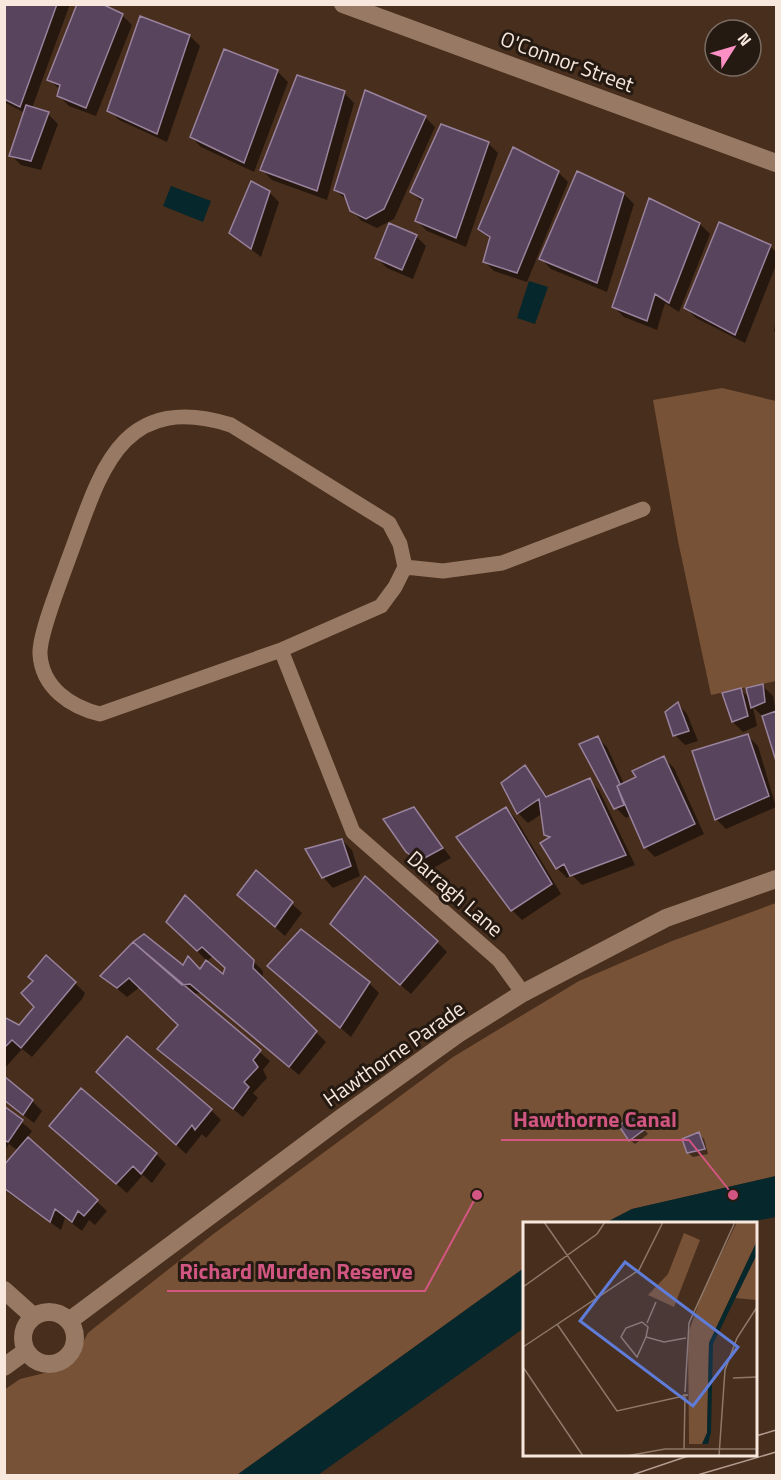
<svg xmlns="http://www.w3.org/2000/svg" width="781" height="1480" font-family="'Titillium Web',sans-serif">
<rect width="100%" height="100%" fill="#482e1c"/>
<path fill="#785236" d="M 722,388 L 776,401 L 776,681 L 711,695 L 678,541 L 653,400 Z
M 776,903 L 776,1176 L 632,1209 L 605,1223 L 524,1224 L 524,1268 L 237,1475 L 5,1475 L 4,1390 L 20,1379 L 65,1368 L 74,1359 L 88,1333 L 94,1328 L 212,1235 L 453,1057 L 579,981 L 672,941 Z"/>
<path fill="#06272b" d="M 171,186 L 211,201 L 203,222 L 163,206 Z
M 529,281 L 548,287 L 535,324 L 517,318 Z
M 776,1176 L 776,1217 L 740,1224 L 605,1223 L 632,1209 Z
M 524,1268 L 524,1328 L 318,1475 L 237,1475 Z"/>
<path fill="#0007" d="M 4,4 L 70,4 L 32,108 L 48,114 L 58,124 L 41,170 L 21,165 L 11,155 L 25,113 L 4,102 Z
M 122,15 L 132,25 L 96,116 L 69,106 L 59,96 L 60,90 L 49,79 Z
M 190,36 L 200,46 L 167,142 L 119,120 L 109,110 Z
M 225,51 L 278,72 L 288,82 L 254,172 L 201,147 L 191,137 Z
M 344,93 L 354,103 L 327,200 L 272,180 L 262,170 Z
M 425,117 L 435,127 L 394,219 L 377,228 L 362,221 L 351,210 L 348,201 L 335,190 Z
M 488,143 L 498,153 L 466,247 L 427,231 L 417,221 L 423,203 L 411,192 Z
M 558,172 L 568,182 L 527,282 L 494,271 L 484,261 L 491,240 L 480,229 Z
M 269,192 L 279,202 L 261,257 L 230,233 Z
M 624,194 L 634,204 L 607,292 L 551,269 L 541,259 Z
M 700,224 L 710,234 L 679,312 L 665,303 L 657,330 L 624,317 L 614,307 Z
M 416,236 L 426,246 L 413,279 L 387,268 L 377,258 Z
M 770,246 L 776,252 L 776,265 L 745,343 L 696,318 L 686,308 Z
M 776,317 L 776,334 L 774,331 Z
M 763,686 L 773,696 L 776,713 L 776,756 L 763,717 L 753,707 L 757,726 L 743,732 L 733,722 L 724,694 L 741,690 L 751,700 Z
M 678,704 L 687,714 L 698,741 L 685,745 L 675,735 L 667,713 Z
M 748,736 L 758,746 L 776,807 L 726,829 L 716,819 Z
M 597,737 L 607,747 L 624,784 L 638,778 L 664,758 L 674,768 L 704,834 L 655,857 L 645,847 L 630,816 L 626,818 L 616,808 Z
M 525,767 L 548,797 L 589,780 L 599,790 L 635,865 L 582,885 L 572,875 L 567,878 L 557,868 L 542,843 L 550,839 L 546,835 L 543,813 L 528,823 L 518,813 Z
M 414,809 L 451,858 L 430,870 L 407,851 Z
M 506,809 L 516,819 L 561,894 L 522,920 L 512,910 Z
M 342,840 L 352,850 L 360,876 L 333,888 L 323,877 L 307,850 Z
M 256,872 L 302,913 L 285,936 L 249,904 Z
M 168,922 L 253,961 L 263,971 L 262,979 L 326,1042 L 299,1075 L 201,993 L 191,994 L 270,1061 L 263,1070 L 267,1078 L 253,1093 L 258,1098 L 243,1117 L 159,1049 L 180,1025 L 140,987 L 127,997 L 102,976 L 183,968 L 223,977 L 226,968 L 213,956 L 207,961 Z
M 342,934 L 437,942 L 447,952 L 411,994 Z
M 279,975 L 369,983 L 379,993 L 351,1037 Z
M 75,983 L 85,993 L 82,999 L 32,1057 L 22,1049 L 4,1069 L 4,1018 L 20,1026 Z
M 108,1081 L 211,1110 L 221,1120 L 206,1138 L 202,1134 L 186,1154 Z
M 4,1100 L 32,1101 L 42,1111 L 34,1123 Z
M 4,1107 L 32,1131 L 27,1138 L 107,1211 L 95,1225 L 89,1220 L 82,1231 L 65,1218 L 61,1230 L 4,1190 L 4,1167 L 18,1151 L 9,1144 L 4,1150 Z
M 637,1121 L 648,1134 L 635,1144 L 630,1140 Z
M 699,1134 L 704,1139 L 708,1154 L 693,1157 L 688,1153 Z
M 61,1136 L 156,1154 L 166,1164 L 152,1183 L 143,1175 L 127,1193 Z"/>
<path fill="#58445c" stroke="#99829d" stroke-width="1.5" d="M 4,4 L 57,4 L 20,107 L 4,99 Z
M 77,4 L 102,4 L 123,14 L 86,108 L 57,96 L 60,85 L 47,80 Z
M 140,16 L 190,35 L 157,134 L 107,111 Z
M 224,49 L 278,70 L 244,163 L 190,137 Z
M 297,75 L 345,91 L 317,191 L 260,170 Z
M 365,90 L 426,116 L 384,209 L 366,219 L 350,211 L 344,194 L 334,190 Z
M 26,105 L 49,112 L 31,161 L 9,156 Z
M 441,124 L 489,142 L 456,238 L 415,221 L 423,199 L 410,192 Z
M 513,147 L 559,171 L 517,273 L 483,262 L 490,237 L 478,229 Z
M 577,171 L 624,193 L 597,283 L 539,259 Z
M 251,181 L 270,191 L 251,249 L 229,233 Z
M 649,198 L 700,223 L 669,303 L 655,294 L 647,321 L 612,307 Z
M 719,222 L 771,245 L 735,335 L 684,308 Z
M 389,223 L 417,235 L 402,270 L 375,258 Z
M 763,684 L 765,702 L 751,708 L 746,688 Z
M 741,688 L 748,716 L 732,722 L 722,693 Z
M 678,702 L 689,731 L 673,736 L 665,712 Z
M 776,711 L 776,761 L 762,716 Z
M 748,734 L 769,796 L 715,820 L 692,751 Z
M 598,736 L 620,784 L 617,786 L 624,805 L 614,809 L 579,744 Z
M 664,756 L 695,824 L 644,848 L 617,786 L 636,777 L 632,771 Z
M 525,765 L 546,797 L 590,778 L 626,855 L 570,876 L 564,864 L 556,869 L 540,843 L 550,837 L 544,835 L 539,799 L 517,814 L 501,783 Z
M 414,807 L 443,848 L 419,861 L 406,852 L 383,819 Z
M 506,807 L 552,884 L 511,911 L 456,837 Z
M 342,839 L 351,866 L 322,878 L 305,849 Z
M 256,870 L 293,902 L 275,927 L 237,895 Z
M 365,876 L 438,941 L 400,985 L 330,924 Z
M 185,895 L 254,960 L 253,968 L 317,1031 L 289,1067 L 190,984 L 182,985 L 133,942 L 144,934 L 183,965 L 188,956 L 200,969 L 206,960 L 223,974 L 225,968 L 202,947 L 197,951 L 166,922 Z
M 301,929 L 370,982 L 340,1028 L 267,966 Z
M 133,942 L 261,1050 L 253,1060 L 258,1067 L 244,1082 L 249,1087 L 233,1109 L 157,1049 L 178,1025 L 129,978 L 117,988 L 100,976 Z
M 46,955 L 76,982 L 21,1048 L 12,1040 L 4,1048 L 4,1017 L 19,1025 L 34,1007 L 21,993 L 33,981 L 28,977 Z
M 127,1036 L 212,1109 L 195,1130 L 192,1125 L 176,1145 L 96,1072 Z
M 4,1076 L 33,1100 L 23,1115 L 4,1100 Z
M 81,1088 L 157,1153 L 141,1174 L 133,1166 L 116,1184 L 49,1126 Z
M 4,1106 L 23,1120 L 8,1142 L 4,1140 Z
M 633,1114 L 645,1129 L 629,1141 L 619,1126 Z
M 699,1132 L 705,1149 L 687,1153 L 682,1139 Z
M 28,1137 L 98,1200 L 84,1216 L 78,1211 L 72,1222 L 55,1209 L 50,1222 L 4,1188 L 4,1165 Z"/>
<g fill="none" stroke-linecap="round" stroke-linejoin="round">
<path stroke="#977964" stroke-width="15" d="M 405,567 L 443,571 L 502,563 L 643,509
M 281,650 L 100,714 C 71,707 42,688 40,654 C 39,635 60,583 67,563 C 99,479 116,389 231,425 L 389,523 L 400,544 L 405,567 L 395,587 L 381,606 L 281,650 L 353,832 L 499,960 L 523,993"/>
<path stroke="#977964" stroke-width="18" d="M 343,4 L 776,163
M 4,1290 L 33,1316
M23 1338a26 26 0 1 1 52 0a26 26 0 1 1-52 0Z
M 69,1321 L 341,1118 L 458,1034 L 523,993 L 666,918 L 776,879
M 4,1367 L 26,1351"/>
<path stroke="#b19c8f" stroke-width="1.5" d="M 756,1436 L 776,1430
M 629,1476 L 694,1454
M 694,1476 L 776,1452"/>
</g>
<g text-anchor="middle" stroke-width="6" stroke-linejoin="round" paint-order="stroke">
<g font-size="21" fill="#f8e7dc" stroke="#251a12">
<text transform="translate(567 62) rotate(20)" y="7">O'Connor Street</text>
<text transform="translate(455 894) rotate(41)" y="7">Darragh Lane</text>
<text transform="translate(394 1054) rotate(-35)" y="7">Hawthorne Parade</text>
</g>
</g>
<g transform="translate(523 1222)">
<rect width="234" height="234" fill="#482e1c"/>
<path d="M 214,0 L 234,0 L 234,19 L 186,121 L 184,211 L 179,222 L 166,222 L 165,112 L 179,72 ZM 161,11 L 177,18 L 151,85 L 125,73 L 145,52 ZM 234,32 L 234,78 L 212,76 Z" fill="#785236"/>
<path d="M 234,19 L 234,32 L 190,122 L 188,210 L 185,222 L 179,222 L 184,211 L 186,121 Z" fill="#06272b"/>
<path fill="none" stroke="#8e7869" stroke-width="1.5" d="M 21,0 L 74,76M 0,65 L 74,12 L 82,0M 124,101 L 133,80M 34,102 L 94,189 L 165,173 L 160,173M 123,115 L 114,135 L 98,115 L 103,106 L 119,100 L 125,105 L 123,115 L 141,120 L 163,116M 0,125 L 116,48 L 140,0M 0,145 L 60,234M 210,156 L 234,155M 162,170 L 166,101 L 212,0M 161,227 L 162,175M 103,234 L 142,227 L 234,227M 196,234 L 202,148 L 214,116 L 234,85"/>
<path fill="#5f7cd9" fill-opacity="0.15" stroke="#5f7cd9" stroke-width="3" d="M 102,40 L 215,125 L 170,184 L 57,99 Z"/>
<rect width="234" height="234" fill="none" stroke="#f8e7dc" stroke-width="3"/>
</g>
<path fill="none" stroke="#d25682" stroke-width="2" d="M733 1195L689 1140H501M477 1195L425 1291H167"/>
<g fill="#d25682" stroke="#251a12" stroke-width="2">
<circle cx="733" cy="1195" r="6"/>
<circle cx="477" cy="1195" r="6"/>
</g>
<g font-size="22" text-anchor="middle" font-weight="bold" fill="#d25682" stroke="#251a12" stroke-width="6" stroke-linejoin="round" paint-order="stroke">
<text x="595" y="1127">Hawthorne Canal</text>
<text x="296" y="1279">Richard Murden Reserve</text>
</g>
<rect width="781" height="1480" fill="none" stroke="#f8e7dc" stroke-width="12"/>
<g transform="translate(733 48) rotate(53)"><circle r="28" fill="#251a12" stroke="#796c63" stroke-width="1.5"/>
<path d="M0-4.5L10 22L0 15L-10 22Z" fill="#fc8fc3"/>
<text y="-9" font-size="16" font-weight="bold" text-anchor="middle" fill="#f8e7dc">N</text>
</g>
</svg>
